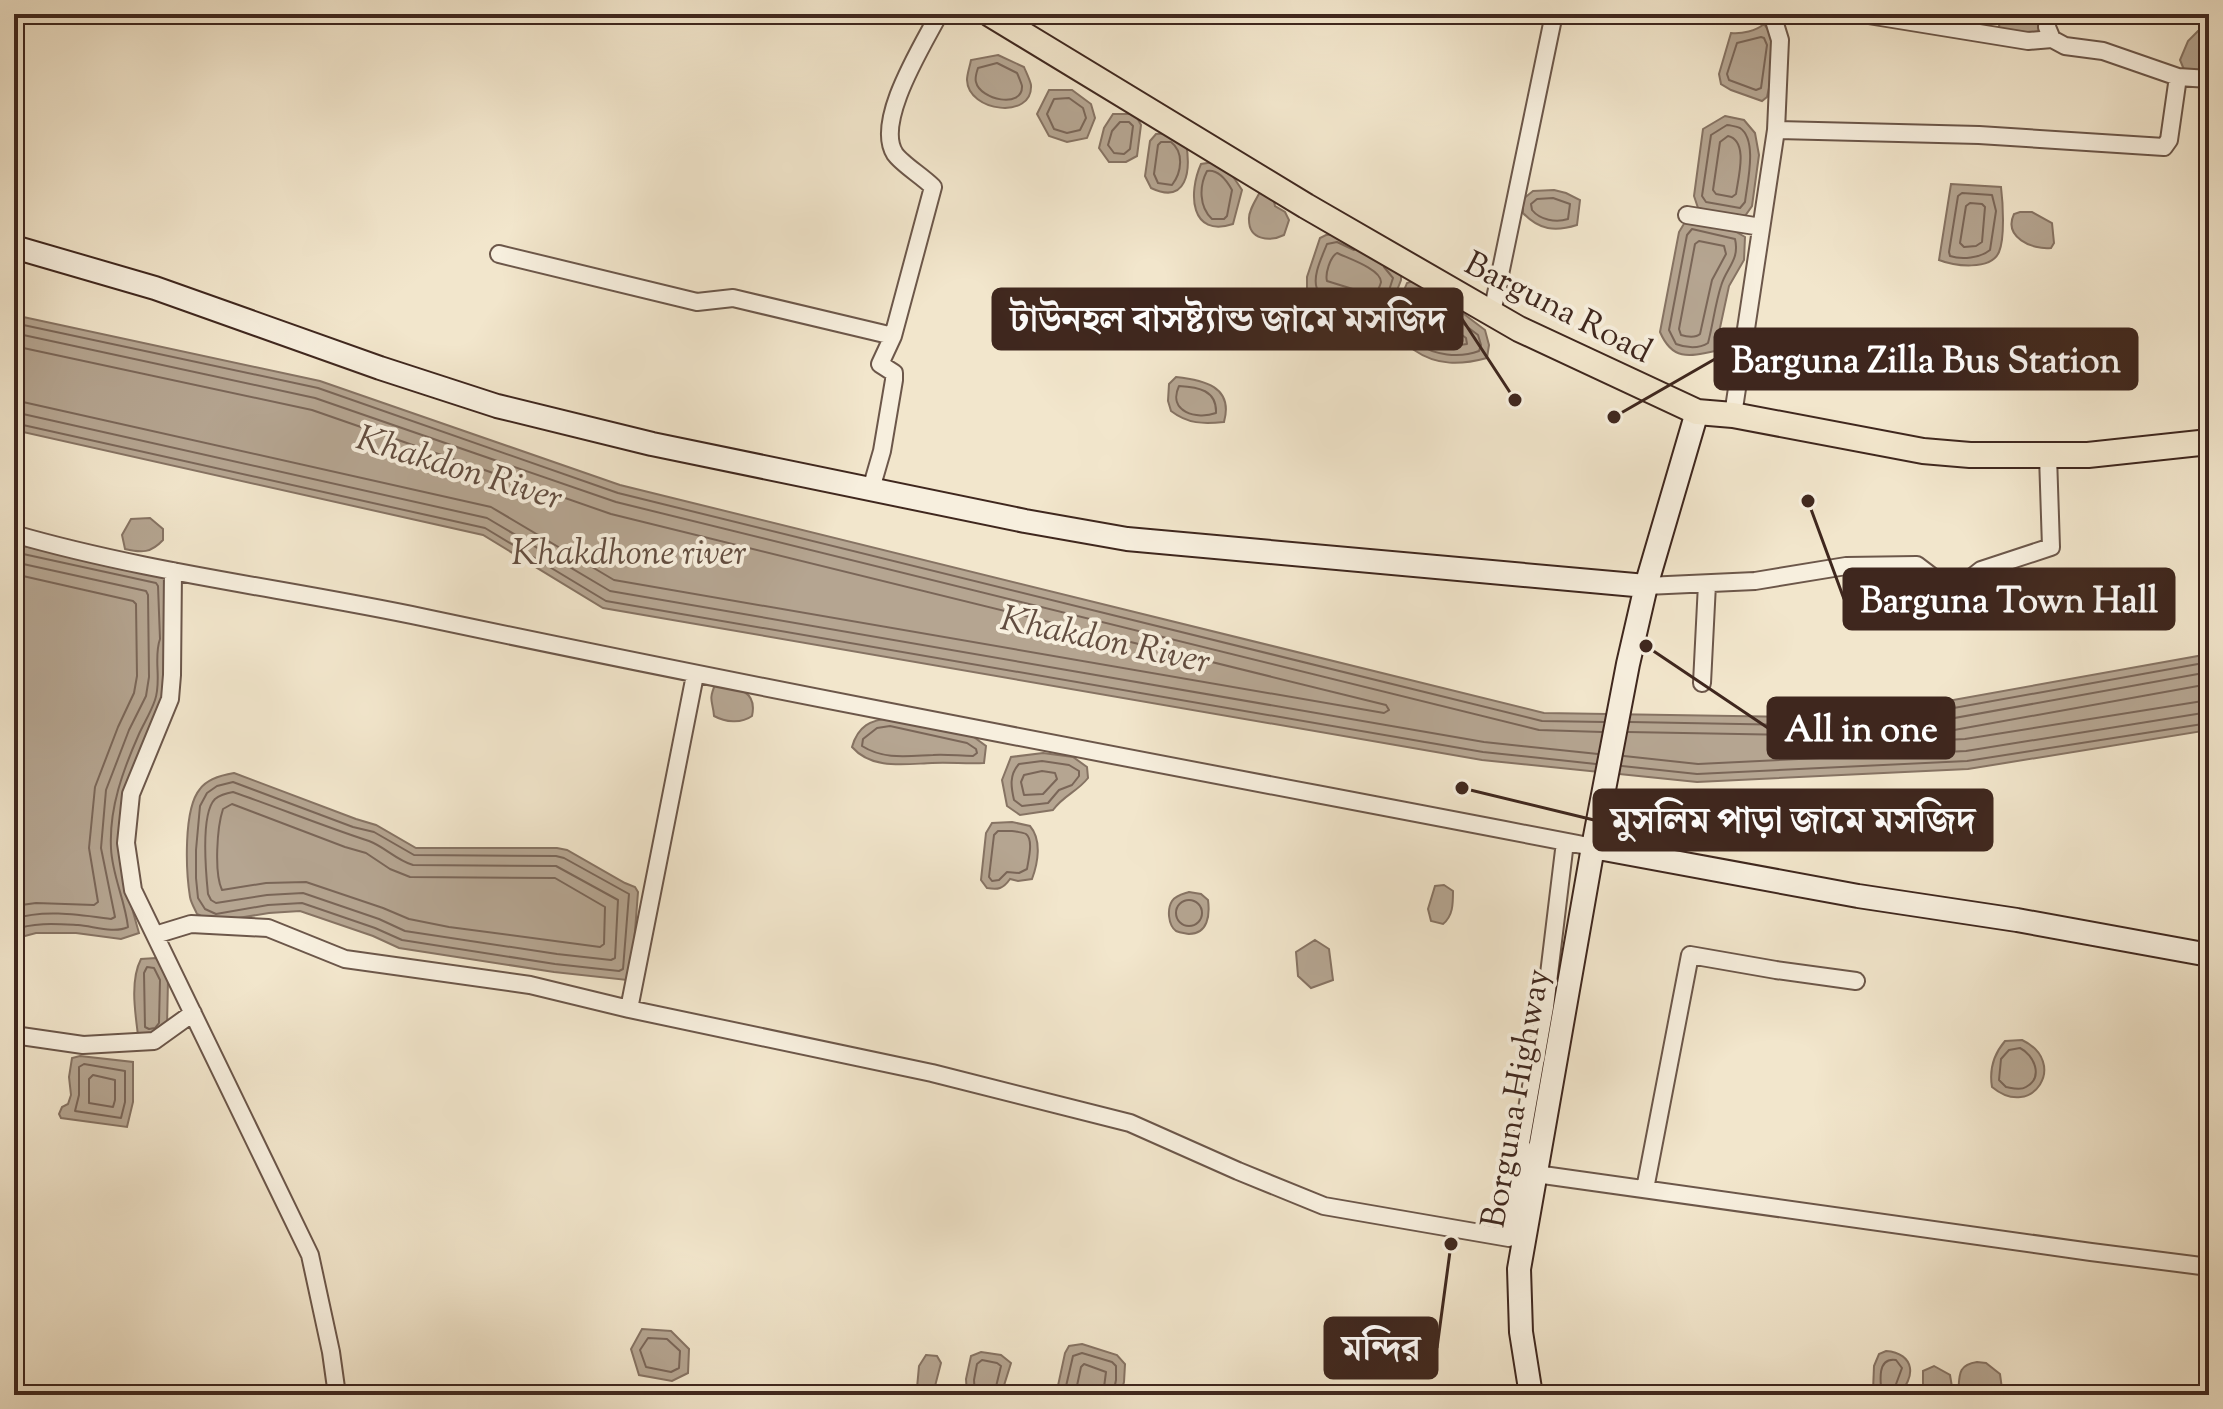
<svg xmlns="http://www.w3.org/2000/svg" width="2223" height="1409" font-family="'Sorts Mill Goudy','Noto Serif Bengali',serif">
<rect width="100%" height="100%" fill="#f2e6cc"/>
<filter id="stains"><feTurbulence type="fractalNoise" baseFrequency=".0025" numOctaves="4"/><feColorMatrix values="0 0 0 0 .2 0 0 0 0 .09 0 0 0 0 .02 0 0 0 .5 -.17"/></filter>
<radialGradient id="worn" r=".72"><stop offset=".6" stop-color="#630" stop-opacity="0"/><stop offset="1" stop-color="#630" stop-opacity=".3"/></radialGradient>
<path fill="#b5a591" stroke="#867363" stroke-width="2" d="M 2003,14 L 2041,14 L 2044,30 L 2037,41 L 1998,29 Z
M 1764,24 C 1782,44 1772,73 1767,97 L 1762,101 L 1731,90 L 1721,84 L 1719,74 L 1731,33 C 1742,34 1756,31 1764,24 Z
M 2209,30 L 2209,76 L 2185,72 L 2180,60 L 2188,41 L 2198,31 Z
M 998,55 L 1024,67 C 1026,72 1030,80 1031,85 C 1033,120 968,112 967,80 C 967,74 970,66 971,60 Z
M 1049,90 L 1072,90 L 1091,104 L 1095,118 L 1087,138 L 1067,142 L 1049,136 L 1037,114 Z
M 1113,114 L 1135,114 L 1141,125 L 1137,156 L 1126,162 L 1109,162 L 1099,148 L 1104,128 Z
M 1725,116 L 1744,120 L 1755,133 L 1759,155 L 1752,206 L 1745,216 L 1735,216 L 1698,208 L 1694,196 L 1703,129 Z
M 1173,133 L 1186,143 C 1191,171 1187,205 1151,188 L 1145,176 L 1150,141 L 1156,134 Z
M 1214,162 L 1230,172 L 1242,190 L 1233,224 C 1190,238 1188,193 1201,164 Z
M 1951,184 L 2001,187 C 2003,203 2005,238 1999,252 C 1991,271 1954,266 1939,260 Z
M 1262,188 L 1273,196 L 1275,206 L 1285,212 L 1289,220 L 1284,235 C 1270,242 1249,240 1249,220 C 1248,210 1258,197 1262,188 Z
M 1554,190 L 1566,193 L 1580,200 L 1577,225 C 1555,232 1539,230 1523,213 L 1523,199 L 1533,191 Z
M 2020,212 L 2032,212 L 2052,223 L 2054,243 L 2051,248 C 2032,250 2003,237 2014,214 Z
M 1685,222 L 1731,229 L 1745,237 L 1744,260 L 1729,286 L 1715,351 C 1688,357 1672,360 1660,332 L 1679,232 Z
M 1338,234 L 1401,271 L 1401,280 L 1387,316 L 1378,316 L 1313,296 L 1307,289 L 1307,277 L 1320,238 L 1326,235 Z
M 1413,281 L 1423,283 L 1485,330 L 1489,345 L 1487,358 C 1461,365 1437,366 1414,350 C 1407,346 1400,340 1397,332 C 1392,316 1401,298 1407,283 Z
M 14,315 L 320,381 L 620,485 L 1544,713 L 1853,718 L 2209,654 L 2209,730 L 1968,769 L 1697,782 L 1482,760 L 603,608 L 483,535 L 14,430 Z
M 1176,377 C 1203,380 1234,386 1224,422 C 1203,424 1188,424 1171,411 L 1168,401 L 1169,384 Z
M 150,518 L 163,529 L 163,540 C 151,553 142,553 125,549 L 122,535 L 131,519 Z
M 14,544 L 160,575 L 165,579 L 168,641 L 163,703 L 146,738 L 126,887 L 139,933 L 121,939 L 76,933 L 36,933 L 14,939 Z
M 715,685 C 735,688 758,689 752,716 C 741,724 725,722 714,716 C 713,701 708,701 715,685 Z
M 891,718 L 971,735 L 986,746 L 984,763 C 967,764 949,762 932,763 C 905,764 872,770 852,747 C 858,726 870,720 891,718 Z
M 1043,753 L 1073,757 L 1087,767 L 1088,778 C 1077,792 1064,795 1053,810 L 1020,815 L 1007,806 L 1002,780 L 1011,757 Z
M 234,773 L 356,819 L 376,825 L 416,848 L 557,848 L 567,850 L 625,883 L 635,887 L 638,892 L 633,957 L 627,980 L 554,972 L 399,948 L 373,936 L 300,911 L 269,913 L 214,922 L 197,914 C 195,909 191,903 190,897 C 186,872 183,809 200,789 C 207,779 222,775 234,773 Z
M 1012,822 L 1030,826 C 1042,840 1038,863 1032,879 L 1018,881 L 1010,879 C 1003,889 998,890 987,888 L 981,880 L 986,833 L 992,823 Z
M 1444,885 L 1453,891 C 1453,904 1453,916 1443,924 L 1431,921 L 1428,909 L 1435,886 Z
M 1189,892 L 1201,894 L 1208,900 C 1210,915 1208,934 1189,934 C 1184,933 1180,933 1176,931 C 1168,925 1167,909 1172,901 C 1176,895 1183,894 1189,892 Z
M 1315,940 L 1329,949 L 1333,980 L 1311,988 L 1298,976 L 1296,952 Z
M 156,958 L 164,966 L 168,979 L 167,1027 L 158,1036 L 138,1035 C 135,1012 130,980 141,959 Z
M 2022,1040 C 2069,1062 2033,1121 1992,1087 C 1989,1069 1993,1055 2005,1041 Z
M 80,1056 L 133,1062 L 133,1102 L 127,1127 L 61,1118 L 59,1114 L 62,1107 L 68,1104 L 71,1095 L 69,1077 L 72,1058 Z
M 642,1329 L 671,1331 L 689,1349 L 688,1373 L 672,1381 L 639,1375 L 631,1349 Z
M 1082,1344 L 1117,1355 L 1125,1364 L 1124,1382 L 1120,1395 L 1056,1395 L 1065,1353 L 1069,1346 Z
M 1886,1351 C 1915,1353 1917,1378 1897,1395 L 1878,1395 L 1873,1391 L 1874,1366 L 1879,1354 Z
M 981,1352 L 1001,1355 L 1011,1363 L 1001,1395 L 967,1395 L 966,1379 L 971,1356 Z
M 926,1355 L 937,1356 L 941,1363 L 934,1390 L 926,1393 L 917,1388 L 919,1366 Z
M 1977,1362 L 1986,1363 L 2000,1374 L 2002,1389 L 2000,1395 L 1958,1395 C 1960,1377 1956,1365 1977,1362 Z
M 1934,1366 L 1950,1375 L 1952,1387 L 1949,1395 L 1923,1395 L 1923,1371 Z"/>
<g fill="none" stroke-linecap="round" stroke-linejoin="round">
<path stroke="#7a6658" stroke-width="2" d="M 1761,37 L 1764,38 L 1767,45 L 1761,88 L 1756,90 L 1729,80 L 1727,74 L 1737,43 Z
M 997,63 L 1017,73 C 1018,75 1022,85 1022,86 C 1023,109 980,100 976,82 C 975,79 977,71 978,68 Z
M 1069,98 L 1083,108 L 1086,118 L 1080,130 L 1067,133 L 1054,129 L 1047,114 L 1054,99 Z
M 1120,122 L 1129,122 L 1133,126 L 1130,149 L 1124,154 L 1114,153 L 1108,145 L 1112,131 Z
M 1727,125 C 1729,125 1738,127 1740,128 C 1758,140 1747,184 1745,202 L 1740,208 L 1706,202 L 1702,196 L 1711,135 Z
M 1728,136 C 1749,141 1738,178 1736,194 L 1732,197 L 1716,194 L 1713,190 L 1720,142 Z
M 1161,142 L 1171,142 C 1184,152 1182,172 1172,185 L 1158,183 L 1154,174 L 1158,145 Z
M 1207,171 C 1219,169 1227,181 1232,190 L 1227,216 L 1224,219 L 1212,219 C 1199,207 1199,186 1207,171 Z
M 1962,193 L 1992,195 L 1996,211 L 1990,250 C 1980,258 1962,260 1950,256 L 1949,252 L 1958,196 Z
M 1553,198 L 1570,204 L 1568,219 C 1556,223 1540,220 1532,210 L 1531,204 L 1537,199 Z
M 1970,203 L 1982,204 L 1985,207 L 1982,242 L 1976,246 L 1964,247 L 1960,243 L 1966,206 Z
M 1692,229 L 1735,239 C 1740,260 1726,268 1721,286 C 1715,305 1713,324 1708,343 C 1699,349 1686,348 1676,344 L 1669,330 L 1687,235 Z
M 1699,241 L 1724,246 L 1726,254 L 1712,280 L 1700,334 C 1696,338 1687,337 1681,335 L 1679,329 L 1695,244 Z
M 1354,250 L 1337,242 L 1327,244 C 1322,257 1312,276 1317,289 L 1381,308 L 1384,306 L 1393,278 L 1384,267
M 1337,253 C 1347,258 1381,269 1381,282 C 1381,283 1377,293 1376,294 L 1372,295 L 1327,281 C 1325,274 1330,257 1337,253 Z
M 1415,290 L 1420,291 L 1478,335 L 1481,345 L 1479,351 C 1439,366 1378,337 1415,290 Z
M 1418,305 L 1423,305 L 1466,338 L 1467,344 C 1443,349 1403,337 1418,305 Z
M 14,323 L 318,388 L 618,493 L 1542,721 L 1604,722
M 14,333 L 315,398 L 616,502 L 1539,730 L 1602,732
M 14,346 L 312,410 L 611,514 L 1386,705 L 1389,710 L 1384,713 L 614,580 L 491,507 L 14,400
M 1179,386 C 1198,387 1217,390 1216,413 C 1197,420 1167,412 1179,386 Z
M 14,412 L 487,518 L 610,591 L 1484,742 L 1598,754
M 14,423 L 485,528 L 606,601 L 1483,752 L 1596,764
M 14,552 L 156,583 L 158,586 L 160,639 C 153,658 162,680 155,700 C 151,712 144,723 139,734 C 123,770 109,808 111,848 C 112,875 125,900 128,927 C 114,934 93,926 78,925 C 58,924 33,922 14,930
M 14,562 L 146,591 L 148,595 L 149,677 L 146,696 L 129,730 L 106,790 L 101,848 L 115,917 L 111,919 C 80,915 44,909 14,919
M 14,574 L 133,601 L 136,604 L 137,676 L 134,693 L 118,727 L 95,787 L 89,848 L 98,902 L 94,905 L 36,903 L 14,906
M 2209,684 L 1943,732 L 1940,737 L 1944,740 L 1965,739 L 2209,700
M 1630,722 L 1854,726 L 2209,662
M 890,726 L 967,743 L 976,749 L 977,753 L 973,756 C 960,756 946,754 933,755 C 908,756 884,760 862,746 L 863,739 L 877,728 Z
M 1628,732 L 1855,736 L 2209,672
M 1624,756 L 1698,764 L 1966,751 L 2209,712
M 1042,761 L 1069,765 L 1079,771 L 1079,776 L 1072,785 L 1059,790 L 1048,803 L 1022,806 L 1014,800 C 1011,787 1009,775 1019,764 Z
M 1622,766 L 1697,774 L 1967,761 L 2209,723
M 1042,771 L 1055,773 L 1057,779 L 1043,794 L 1024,795 L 1021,782 L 1024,775 Z
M 233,782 L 353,827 L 374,832 L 414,855 L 556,856 L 564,858 L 629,894 L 623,969 L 619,971 L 555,964 L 402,940 L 375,928 L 302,903 L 268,905 L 216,914 L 205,909 L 198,898 L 196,878 L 196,850 L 200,806 L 207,793 L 217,786 Z
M 233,792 C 279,808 323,826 369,841 C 385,847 396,860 413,865 L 556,866 L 618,900 L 615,958 L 611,960 L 557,954 L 405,931 L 379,919 L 303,893 L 267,895 L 216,903 L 211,900 L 208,894 C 206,874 200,814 215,799 C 220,795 227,793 233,792 Z
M 232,804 L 345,847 L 366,853 L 390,869 L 410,877 L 555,878 L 605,907 L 604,944 L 600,947 L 449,927 L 409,919 L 383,908 L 306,882 L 266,883 L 222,890 C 214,873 217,827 223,809 Z
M 1012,831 C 1013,831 1025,833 1026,834 C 1034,840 1028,861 1027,869 L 1019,873 L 1007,872 L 999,880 L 992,881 L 989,877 L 994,835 L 998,831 Z
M1176 913a13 13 0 1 1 26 0a13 13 0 1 1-26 0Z
M 147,967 L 154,968 L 160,980 L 159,1023 L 155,1028 L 149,1029 L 145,1027 L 144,973 Z
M 2020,1048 C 2034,1055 2044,1077 2026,1087 C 2020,1091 2012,1088 2006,1087 L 1999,1080 L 2001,1059 L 2009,1050 Z
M 84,1064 L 125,1071 L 125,1102 L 121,1118 L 75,1111 L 79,1095 L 79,1067 Z
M 93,1075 L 115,1080 L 115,1100 L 113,1107 L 89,1103 L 89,1079 Z
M 648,1338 L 667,1339 L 680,1351 L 679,1368 L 671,1372 L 646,1367 L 640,1350 Z
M 975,1395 L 974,1380 L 977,1364 L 982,1360 L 997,1363 L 1001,1366 L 994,1395
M 1064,1395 L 1073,1356 L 1082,1353 L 1112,1362 L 1116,1366 L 1116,1380 L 1113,1395
M 1075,1395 L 1081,1367 L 1084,1364 L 1106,1372 L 1103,1395
M 1882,1395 C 1880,1381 1877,1357 1896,1360 L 1902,1368 L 1892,1395"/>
<g stroke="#6c574a" stroke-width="20">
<path id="street" d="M 1862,14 L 2028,41 L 2052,39
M 2048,14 L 2047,27 L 2052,39 L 2065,46 L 2103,51 L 2178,77 L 2209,79
M 1776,130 L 1979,135 L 2164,147 L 2169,140 L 2178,77
M 1687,215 L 1761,227
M 499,254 L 697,302 L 733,298 L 893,336
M 1492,313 L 1554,14
M 1733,415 L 1776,130 L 1780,40 L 1772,14
M 871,489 L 882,451 L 894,380 L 894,373 L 880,364 L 893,336 L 933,187 C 922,176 902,164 895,154 C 874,122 923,45 939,14
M 14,534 C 149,573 289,589 426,618 C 814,700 1204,772 1593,847
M 173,571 L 172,675 L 170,699 L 131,794 L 126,843 L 133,890 L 310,1255 L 331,1352 L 337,1395
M 1646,586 L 1755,581 L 1846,566 L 1917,565 L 1942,584 L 1962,585 L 1981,570 L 2051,547 L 2048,456
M 1702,683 L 1707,584
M 155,935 L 191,924 L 268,928 L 345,959 L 530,985 L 629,1009 L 932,1073 L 1130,1123 L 1238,1171 L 1324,1206 L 1509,1238 L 1523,1149 L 1521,1143 L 1545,1007 L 1565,842
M 629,1009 L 695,675
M 14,1035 L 83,1045 L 154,1041 L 193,1013
M 1536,1174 L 2091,1252 L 2209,1267
M 1645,1189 L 1690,955 L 1776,970 L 1856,981"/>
</g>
<g stroke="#3f271e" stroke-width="26">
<path id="secondary" d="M 14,247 L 155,288 L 380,368 L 497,406 L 652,444 L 1025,521 L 1127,539 L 1646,586
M 1593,847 L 1858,896 L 2017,920 L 2209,955
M 1531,1395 L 1521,1332 L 1519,1269 L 1593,847 L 1628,664 L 1646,586 L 1697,412"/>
</g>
<g stroke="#3f271e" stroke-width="28">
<path id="primary" d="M 990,14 L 1306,206 L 1519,329 L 1697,412 L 1733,415 L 1923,451 L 1970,455 L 2088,455 L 2209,442"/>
</g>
<use href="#street" stroke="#f7efde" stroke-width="16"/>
<use href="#secondary" stroke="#f7efde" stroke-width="22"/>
<use href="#primary" stroke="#f2e6cc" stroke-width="24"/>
</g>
<g text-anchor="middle" stroke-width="8" stroke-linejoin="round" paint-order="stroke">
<g font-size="34" fill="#3f271e" stroke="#f7efde">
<text transform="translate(1559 306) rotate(27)" y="12">Barguna Road</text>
<text transform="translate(1514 1098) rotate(-80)" y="12">Borguna Highway</text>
</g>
<g font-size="36" font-style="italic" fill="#624d40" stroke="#f7efde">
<text transform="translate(460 466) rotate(17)" y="13">Khakdon River</text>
<text x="629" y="564">Khakdhone river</text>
<text transform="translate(1106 638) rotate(12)" y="13">Khakdon River</text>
</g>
</g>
<path fill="none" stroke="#3f271e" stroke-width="3" d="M1515 400L1462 319M1614 417L1715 359M1808 501L1844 599M1646 646L1768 728M1462 788L1594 820M1451 1244L1437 1348"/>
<g fill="#3f271e" stroke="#f7efde" stroke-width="3">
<circle cx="1515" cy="400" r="8"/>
<circle cx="1614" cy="417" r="8"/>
<circle cx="1808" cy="501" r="8"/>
<circle cx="1646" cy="646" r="8"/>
<circle cx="1462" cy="788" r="8"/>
<circle cx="1451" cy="1244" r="8"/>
</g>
<g fill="#3f271e" stroke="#3f271e" stroke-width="3">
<rect x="993" y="289" width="469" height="60" rx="8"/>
<rect x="1715" y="329" width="422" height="60" rx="8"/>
<rect x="1844" y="569" width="330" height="60" rx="8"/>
<rect x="1768" y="698" width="186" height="60" rx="8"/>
<rect x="1594" y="790" width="398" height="60" rx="8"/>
<rect x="1325" y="1318" width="112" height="60" rx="8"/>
</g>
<g font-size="36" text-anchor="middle" font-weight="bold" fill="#fff">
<text x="1228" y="331">টাউনহল বাসষ্ট্যান্ড জামে মসজিদ</text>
<text x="1926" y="372">Barguna Zilla Bus Station</text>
<text x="2009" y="612">Barguna Town Hall</text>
<text x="1861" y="741">All in one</text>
<text x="1793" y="832">মুসলিম পাড়া জামে মসজিদ</text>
<text x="1381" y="1360">মন্দির</text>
</g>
<rect width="2223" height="1409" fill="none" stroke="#f2e6cc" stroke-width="48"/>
<rect x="16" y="16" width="2191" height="1377" fill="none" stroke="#3f271e" stroke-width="4"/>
<rect x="24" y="24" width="2175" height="1361" fill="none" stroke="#3f271e" stroke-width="2"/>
<rect width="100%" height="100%" filter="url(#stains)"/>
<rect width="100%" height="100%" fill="url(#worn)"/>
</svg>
